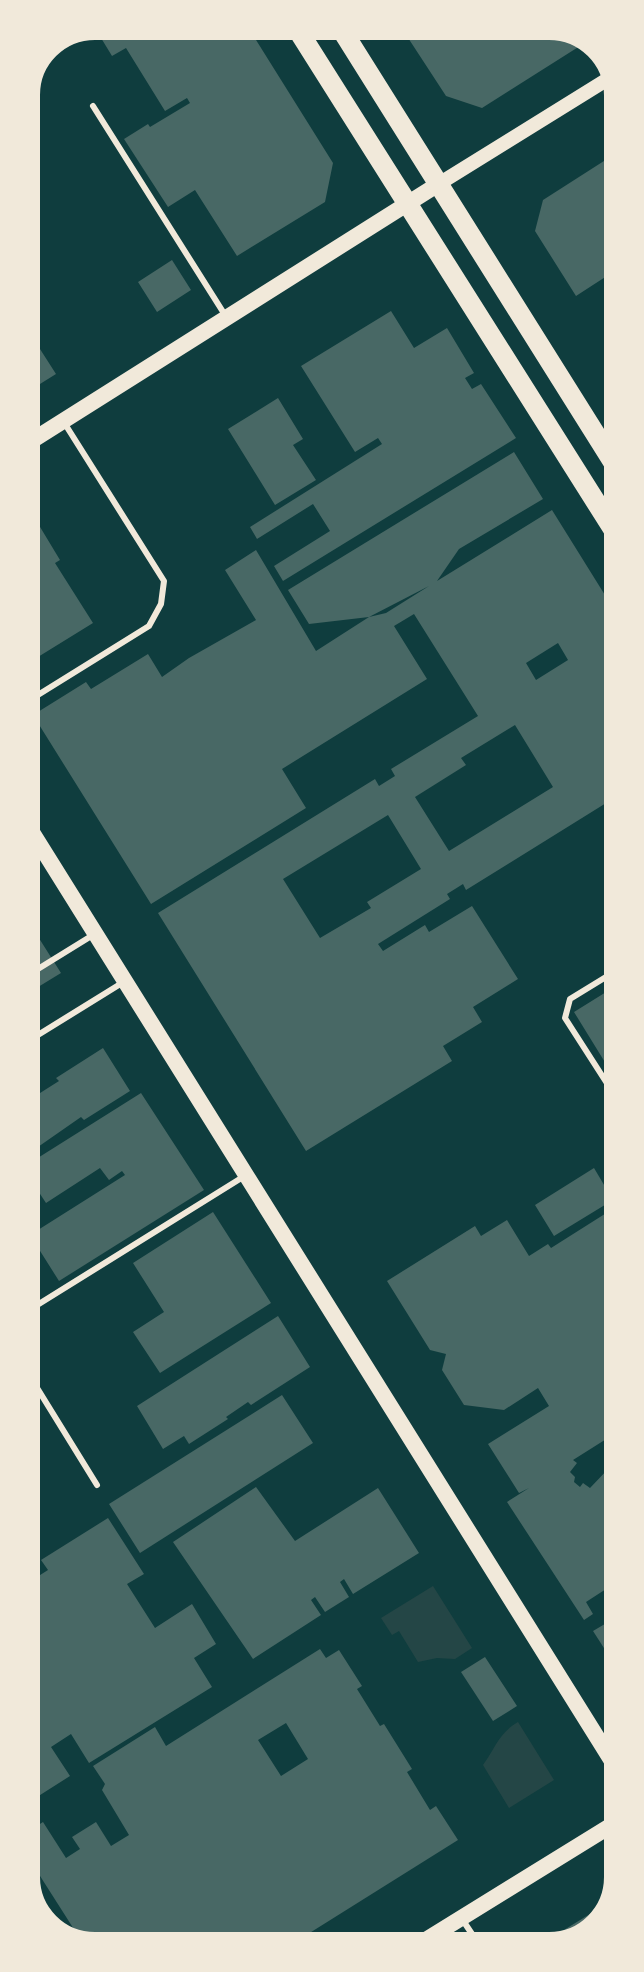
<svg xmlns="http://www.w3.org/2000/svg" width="644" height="1972" font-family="'Nunito Sans',sans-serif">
<rect width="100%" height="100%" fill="#0f3d3e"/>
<path fill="#244646" d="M 433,1586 L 472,1648 L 455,1659 L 437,1658 L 418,1662 L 399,1631 L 392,1635 L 381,1618 Z
M 518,1722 L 554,1780 L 509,1808 L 483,1765 C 496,1747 499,1733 518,1722 Z"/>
<path fill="#486865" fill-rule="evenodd" d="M 112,24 L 246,24 L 333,163 L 325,202 L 237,256 L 195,190 L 168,207 L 124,139 L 148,124 L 150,127 L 190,103 L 187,98 L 165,111 L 126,48 L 112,56 L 98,33 Z
M 399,24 L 558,25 L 591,39 L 482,108 L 446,96 Z
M 618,152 L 618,280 L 613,272 L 576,296 L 535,231 L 543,200 Z
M 172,260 L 191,290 L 157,312 L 138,282 Z
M 391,311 L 414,348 L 447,328 L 474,373 L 465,378 L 472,389 L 481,384 L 516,438 L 283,581 L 274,566 L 330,531 L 313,504 L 257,539 L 250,527 L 382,444 L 378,438 L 355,452 L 301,366 Z
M 24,324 L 56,374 L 24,394 Z
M 278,398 L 303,439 L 293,445 L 316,480 L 275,505 L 228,429 Z
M 514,452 L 543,499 L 459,549 L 437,581 L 552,510 L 618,616 L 619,795 L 466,890 L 463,884 L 447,894 L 450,899 L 378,944 L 383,951 L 425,925 L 429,932 L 472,906 L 518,979 L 473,1007 L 482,1022 L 443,1046 L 452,1061 L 306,1151 L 158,913 L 375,779 L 379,786 L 395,776 L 391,769 L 478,716 L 414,614 L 394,626 L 427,679 L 282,769 L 306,808 L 151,904 L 33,715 L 86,682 L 91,689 L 148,654 L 162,677 L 189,658 L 256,620 L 225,570 L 256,550 L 316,651 L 369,617 L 386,613 L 429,586 L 369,617 L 309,624 L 288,590 ZM 558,643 L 568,660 L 536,680 L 526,663 ZM 515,725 L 553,787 L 449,851 L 415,797 L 466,765 L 461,758 ZM 388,815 L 421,869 L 367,902 L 371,908 L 320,938 L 283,879 Z
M 25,502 L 60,560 L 55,563 L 93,623 L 25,665 Z
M 30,924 L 61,973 L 25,995 L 25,927 Z
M 619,984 L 619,1085 L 574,1012 Z
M 103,1048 L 130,1091 L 84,1120 L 81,1117 L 25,1156 L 25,1094 L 29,1100 L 59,1081 L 56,1078 Z
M 141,1093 L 204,1190 L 59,1281 L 30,1235 L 125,1175 L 122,1171 L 109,1180 L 100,1168 L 46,1203 L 25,1171 L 25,1166 Z
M 594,1168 L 613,1200 L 554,1236 L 535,1205 Z
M 619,1205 L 619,1431 L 573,1460 L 577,1463 L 570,1472 L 575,1477 L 574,1482 L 580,1487 L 583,1483 L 590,1488 L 610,1467 L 616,1470 L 619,1468 L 620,1580 L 586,1602 L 593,1614 L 584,1620 L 507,1502 L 529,1488 L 519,1493 L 488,1444 L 549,1406 L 538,1388 L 504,1410 L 464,1405 L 442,1370 L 446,1354 L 430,1350 L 387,1281 L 475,1226 L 481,1236 L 507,1220 L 529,1256 L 548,1244 L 551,1248 Z
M 213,1212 L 271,1303 L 160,1373 L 133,1332 L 164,1312 L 133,1263 Z
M 278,1316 L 310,1367 L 251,1405 L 248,1402 L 226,1417 L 228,1419 L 189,1444 L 184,1436 L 163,1449 L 137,1406 Z
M 282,1395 L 313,1443 L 140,1553 L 109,1504 Z
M 256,1487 L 295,1541 L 378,1488 L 419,1553 L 353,1594 L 344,1579 L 340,1582 L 349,1597 L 325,1612 L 315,1597 L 311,1600 L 321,1615 L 253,1659 L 173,1542 Z
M 108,1518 L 144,1574 L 127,1584 L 155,1628 L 192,1604 L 216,1644 L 194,1658 L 212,1687 L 89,1763 L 71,1734 L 51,1747 L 70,1776 L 26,1804 L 26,1584 L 48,1570 L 41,1560 Z
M 620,1615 L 620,1673 L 593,1631 Z
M 320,1649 L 326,1658 L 339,1650 L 362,1686 L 357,1689 L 380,1726 L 384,1724 L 412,1769 L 407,1772 L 430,1810 L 436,1806 L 458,1840 L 300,1939 L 305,1947 L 90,1948 L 84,1945 L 26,1854 L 26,1833 L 43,1822 L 66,1858 L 80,1849 L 72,1837 L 96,1822 L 111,1846 L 129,1835 L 102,1790 L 105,1784 L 93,1766 L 155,1727 L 166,1746 ZM 286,1723 L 308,1759 L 281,1776 L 258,1740 Z
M 485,1657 L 517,1706 L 493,1721 L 461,1672 Z
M 606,1904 L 611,1905 L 605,1921 L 567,1946 L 538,1946 Z"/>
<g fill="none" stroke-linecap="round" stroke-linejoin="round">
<path stroke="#f1e9da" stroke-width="6" d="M 93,106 L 225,315
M 25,703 L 149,626 L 161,604 L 164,581 L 65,424
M 619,969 L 570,999 L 565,1018 L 619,1102
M 25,977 L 93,935
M 25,1043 L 122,983
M 26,1312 L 243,1177
M 26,1370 L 97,1485
M 462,1919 L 480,1946"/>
<path stroke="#f1e9da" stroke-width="14" d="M 437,185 L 616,74"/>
<path stroke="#f1e9da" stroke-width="16" d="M 25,445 L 437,185
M 25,821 L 620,1774
M 416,1946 L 620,1820"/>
<path stroke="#f1e9da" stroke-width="20" d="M 294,24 L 618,537
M 338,24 L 618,470"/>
</g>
<path d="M0 0H644V1972H0ZM95 38H549A57 57 0 0 1 606 95V1877A57 57 0 0 1 549 1934H95A57 57 0 0 1 38 1877V95A57 57 0 0 1 95 38Z" fill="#f1e9da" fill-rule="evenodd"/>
<path fill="none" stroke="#f1e9da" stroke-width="4" d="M95 38H549A57 57 0 0 1 606 95V1877A57 57 0 0 1 549 1934H95A57 57 0 0 1 38 1877V95A57 57 0 0 1 95 38Z"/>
</svg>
